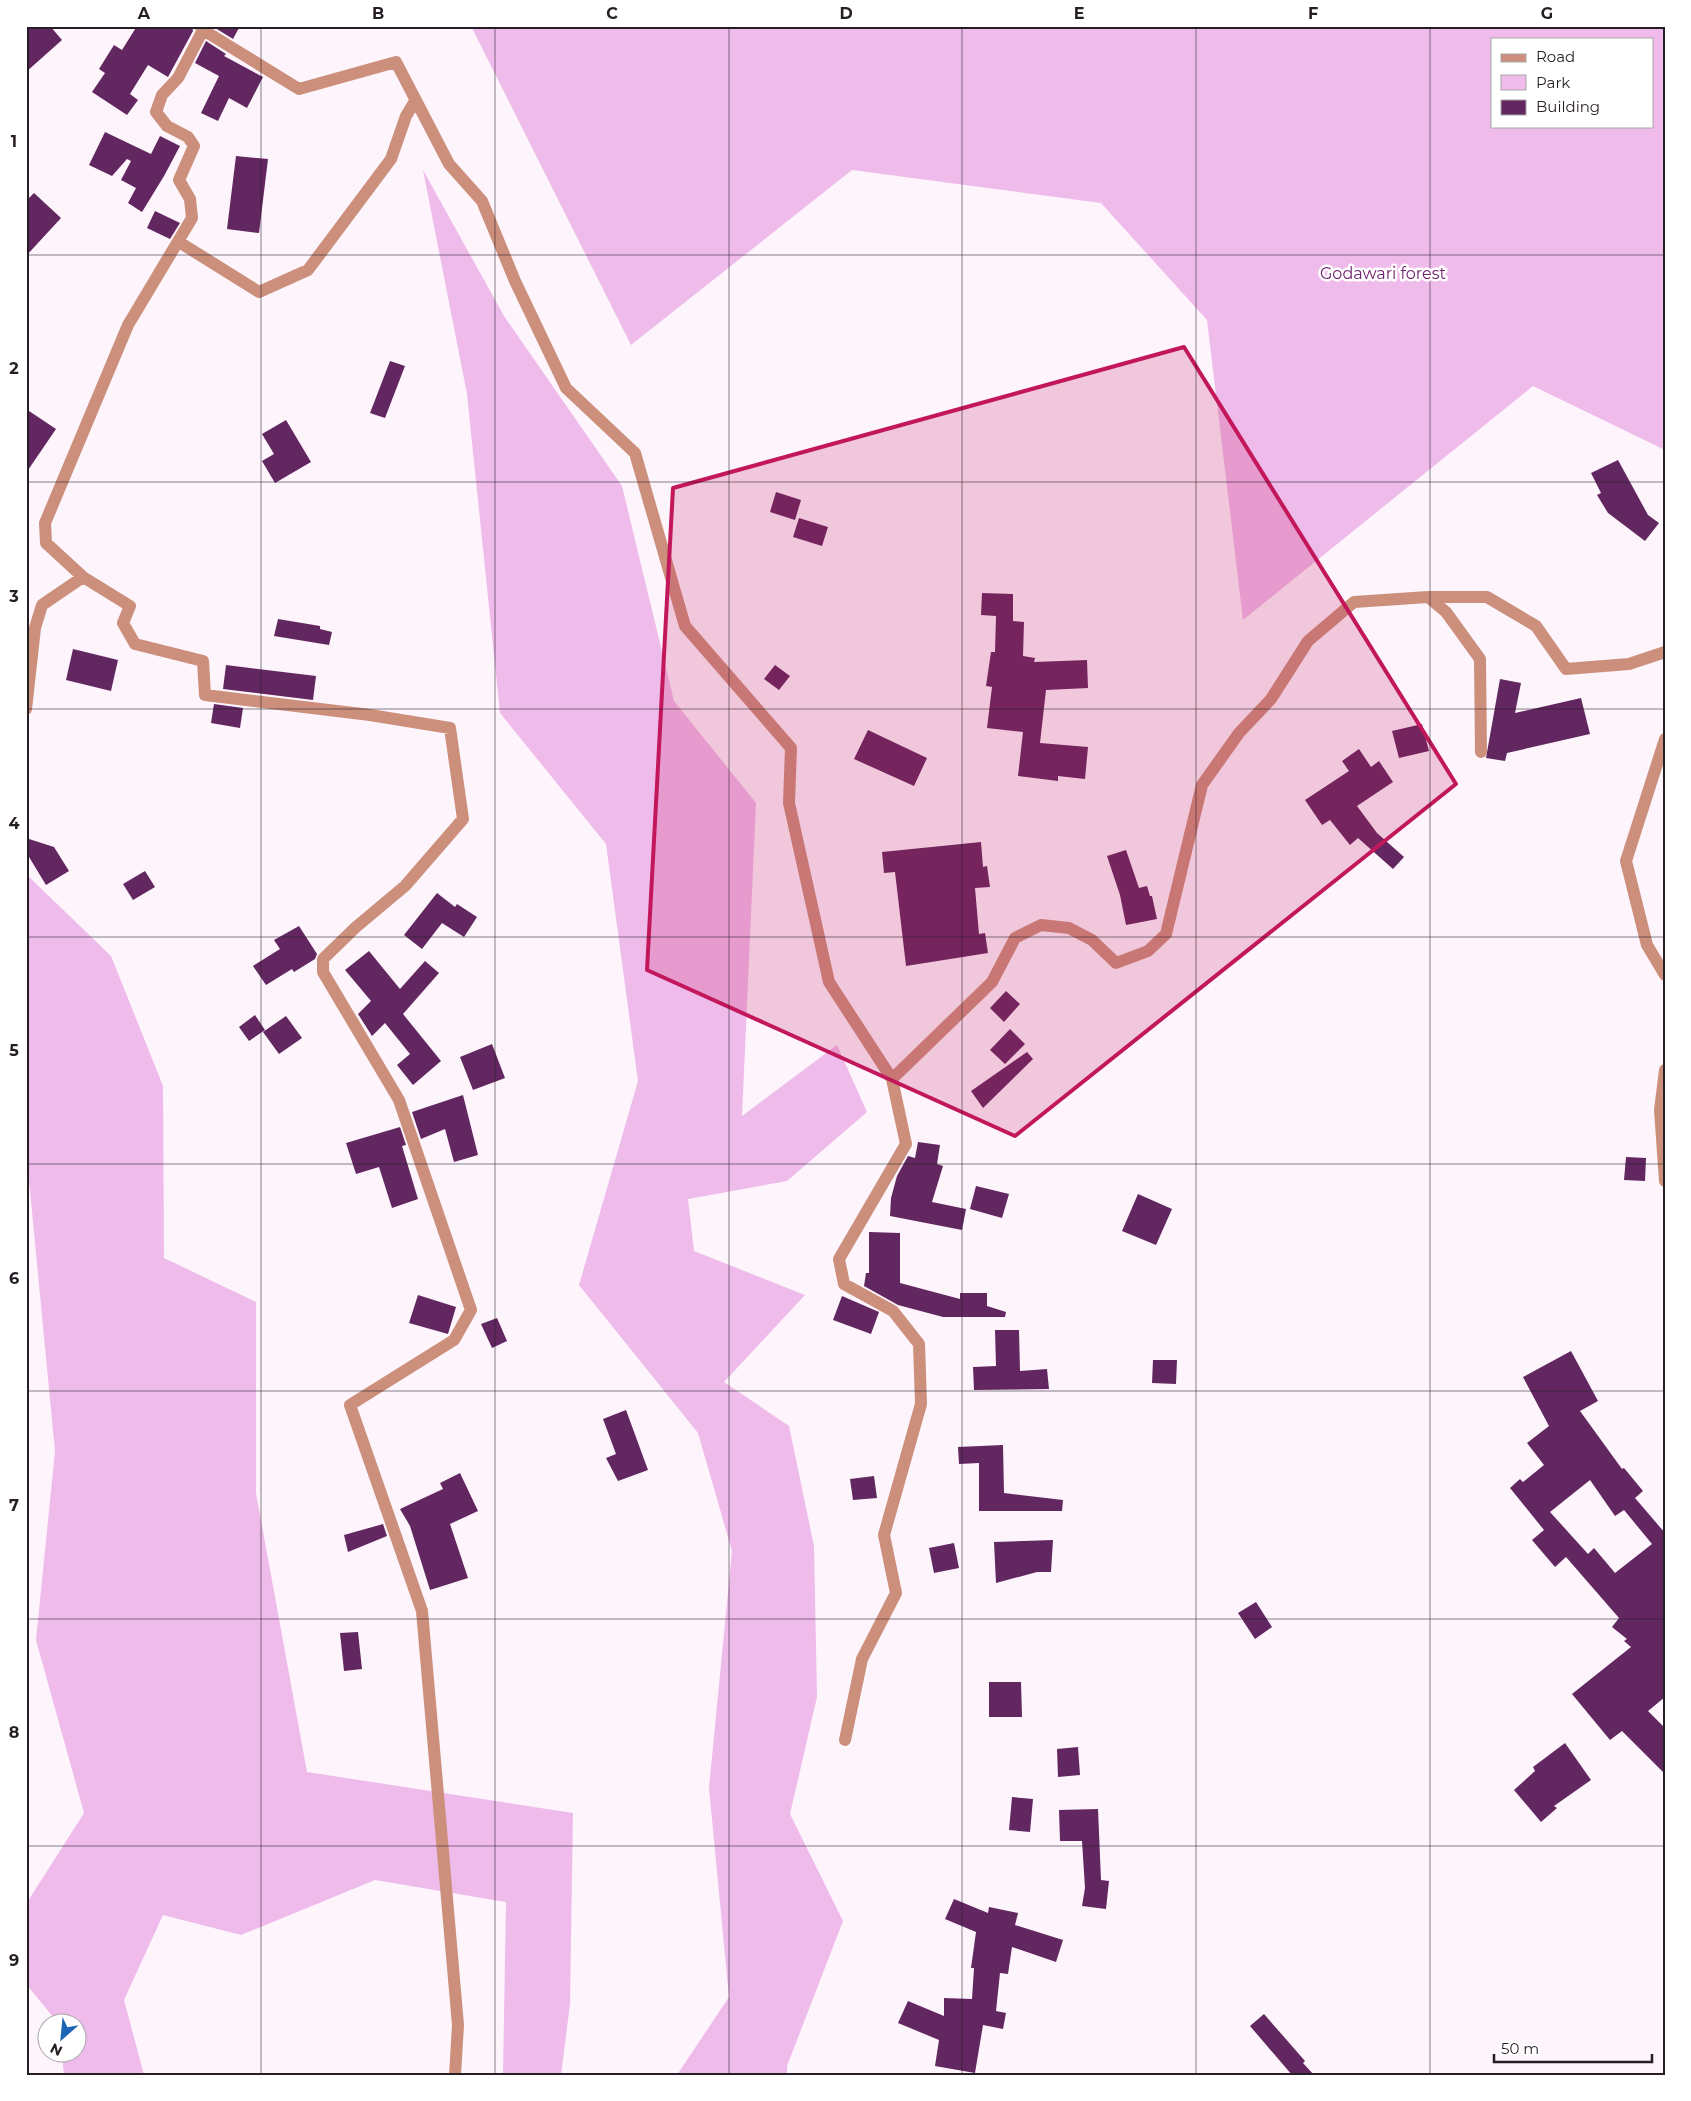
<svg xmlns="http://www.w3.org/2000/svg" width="1691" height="2101" font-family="Montserrat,sans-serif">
<rect width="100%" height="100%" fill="#fdf4fc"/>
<path fill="#efbbeb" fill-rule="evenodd" d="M 471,26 L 1665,26 L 1665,450 L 1533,386 L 1243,620 L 1207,320 L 1101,203 L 852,170 L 631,345 ZM 1492,39 L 1652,39 L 1652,126 L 1492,126 Z
M 423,170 L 504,316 L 622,486 L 674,701 L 756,803 L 742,1116 L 837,1045 L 867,1112 L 787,1181 L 688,1199 L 694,1251 L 805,1295 L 724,1382 L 789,1426 L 814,1546 L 817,1697 L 790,1814 L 843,1921 L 787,2066 L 787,2075 L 677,2075 L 729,1997 L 709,1788 L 732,1551 L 698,1433 L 579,1285 L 638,1081 L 606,844 L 500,713 L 467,394 Z
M 26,874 L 111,956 L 163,1086 L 164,1258 L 256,1302 L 256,1493 L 307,1772 L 573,1813 L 570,2004 L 561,2075 L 503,2075 L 506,1902 L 375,1880 L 241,1935 L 163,1915 L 124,2000 L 144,2075 L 64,2075 L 62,2054 L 78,2054 L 78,2024 L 58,2023 L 26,1984 L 26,1904 L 84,1813 L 36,1640 L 55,1451 L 26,1149 Z"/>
<path fill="#622760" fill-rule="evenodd" d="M 26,26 L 50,26 L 62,40 L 26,72 Z
M 137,26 L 192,26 L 193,31 L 168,77 L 148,65 L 130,94 L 138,100 L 127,115 L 92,92 L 105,73 L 99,69 L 114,45 L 122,50 Z
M 212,26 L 240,26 L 233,39 Z
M 206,41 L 226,54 L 224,56 L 263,77 L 247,108 L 229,98 L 218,121 L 201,113 L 219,76 L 195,63 Z
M 105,132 L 151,154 L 160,136 L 180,146 L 164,176 L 142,212 L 128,203 L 136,188 L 121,180 L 131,161 L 127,159 L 112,176 L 89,165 Z
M 236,156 L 268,159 L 259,233 L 227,229 Z
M 34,193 L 61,218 L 26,256 L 26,201 Z
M 155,211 L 180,223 L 170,239 L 147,228 Z
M 390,361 L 405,366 L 385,418 L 370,413 Z
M 26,409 L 56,429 L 26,473 Z
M 286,420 L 311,462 L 275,483 L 262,461 L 274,454 L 262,434 Z
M 1618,460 L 1648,515 L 1659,523 L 1645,541 L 1608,513 L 1597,495 L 1601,493 L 1591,473 Z
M 776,492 L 801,500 L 795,520 L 770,512 Z
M 799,518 L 828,527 L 822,546 L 793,537 Z
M 982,593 L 1013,594 L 1013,621 L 1024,622 L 1023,656 L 1035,658 L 1034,662 L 1087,660 L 1088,688 L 1046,690 L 1040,743 L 1088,747 L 1085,779 L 1058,776 L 1058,781 L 1018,776 L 1023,732 L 987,728 L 992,687 L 986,686 L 991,652 L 995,652 L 996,616 L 981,615 Z
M 278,619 L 320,626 L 320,629 L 332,632 L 329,645 L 274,636 Z
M 73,649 L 118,660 L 111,691 L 66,680 Z
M 226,665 L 316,676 L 313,700 L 223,689 Z
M 775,665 L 790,676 L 779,690 L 764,679 Z
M 1500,679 L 1521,683 L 1515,713 L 1581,698 L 1590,734 L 1507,753 L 1505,761 L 1486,758 Z
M 214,704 L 243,708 L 240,728 L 211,723 Z
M 1422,724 L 1429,751 L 1399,758 L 1392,731 Z
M 868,730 L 927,758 L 914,786 L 854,759 Z
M 1359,749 L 1371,767 L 1379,761 L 1393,782 L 1357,806 L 1377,833 L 1404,857 L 1393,869 L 1358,838 L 1350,845 L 1330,820 L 1322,825 L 1305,800 L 1349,771 L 1342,761 Z
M 29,839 L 54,847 L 69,871 L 46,885 L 26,852 Z
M 981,842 L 983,867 L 987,866 L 990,887 L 975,888 L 979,934 L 985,933 L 988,953 L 906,966 L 895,872 L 884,873 L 882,852 Z
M 1126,850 L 1139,888 L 1147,886 L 1150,896 L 1152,896 L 1157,919 L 1126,925 L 1120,895 L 1107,856 Z
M 145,871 L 155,887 L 133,900 L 123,884 Z
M 437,893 L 455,907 L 457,904 L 477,917 L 464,937 L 442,923 L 422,949 L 404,935 Z
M 299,926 L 317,954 L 315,959 L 294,972 L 292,969 L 266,985 L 253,966 L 280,949 L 274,940 Z
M 369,951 L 400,989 L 425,961 L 439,973 L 403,1014 L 441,1061 L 413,1085 L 397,1065 L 410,1054 L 385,1023 L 372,1036 L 358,1014 L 371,1001 L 345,970 Z
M 1006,991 L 1020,1004 L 1004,1022 L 990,1008 Z
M 255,1015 L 265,1030 L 249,1041 L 239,1027 Z
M 286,1016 L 302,1038 L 279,1054 L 263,1032 Z
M 1010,1029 L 1025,1044 L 1005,1064 L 990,1050 Z
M 492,1044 L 505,1078 L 473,1090 L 460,1057 Z
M 1027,1052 L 1033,1059 L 983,1108 L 971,1091 Z
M 463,1095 L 478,1155 L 454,1162 L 445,1129 L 421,1139 L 412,1112 Z
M 400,1127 L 406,1145 L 402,1146 L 418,1199 L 392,1208 L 379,1167 L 356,1174 L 346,1143 Z
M 918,1142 L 940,1145 L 937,1164 L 943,1166 L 932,1202 L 966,1209 L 962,1230 L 890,1216 L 891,1198 L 897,1176 L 908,1156 L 915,1158 Z
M 1626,1157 L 1646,1158 L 1645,1181 L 1624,1180 Z
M 976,1186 L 1009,1194 L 1002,1218 L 970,1209 Z
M 1138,1194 L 1172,1209 L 1156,1245 L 1122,1231 Z
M 869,1232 L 900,1233 L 900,1283 L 960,1299 L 960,1293 L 987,1293 L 987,1306 L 1006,1312 L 1005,1317 L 943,1317 L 898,1305 L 864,1286 L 866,1273 L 869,1273 Z
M 418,1295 L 456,1307 L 448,1334 L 409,1323 Z
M 842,1296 L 879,1312 L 871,1334 L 833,1320 Z
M 497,1318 L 507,1341 L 492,1348 L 481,1324 Z
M 995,1330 L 1019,1330 L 1020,1371 L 1047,1369 L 1049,1389 L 974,1390 L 973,1367 L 996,1366 Z
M 1571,1351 L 1598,1401 L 1580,1411 L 1622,1469 L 1624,1468 L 1643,1491 L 1635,1498 L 1665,1533 L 1665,1697 L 1648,1711 L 1665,1728 L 1665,1774 L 1622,1731 L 1610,1740 L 1572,1694 L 1631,1647 L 1624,1641 L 1627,1639 L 1612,1627 L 1619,1618 L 1566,1557 L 1555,1567 L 1532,1540 L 1544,1530 L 1510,1488 L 1520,1479 L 1523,1482 L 1544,1465 L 1527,1443 L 1549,1426 L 1523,1377 ZM 1590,1480 L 1615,1516 L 1624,1510 L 1652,1544 L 1615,1573 L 1594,1548 L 1588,1554 L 1550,1512 Z
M 1153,1360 L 1177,1360 L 1176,1384 L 1152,1383 Z
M 626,1410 L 648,1470 L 618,1481 L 606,1458 L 616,1454 L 603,1419 Z
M 1003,1445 L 1004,1493 L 1063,1500 L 1062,1511 L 979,1511 L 979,1463 L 959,1464 L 958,1447 Z
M 460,1473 L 478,1511 L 450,1524 L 468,1578 L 430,1590 L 410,1526 L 400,1509 L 443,1489 L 440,1483 Z
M 874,1476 L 877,1498 L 853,1500 L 850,1479 Z
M 383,1524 L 387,1536 L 348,1552 L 344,1535 Z
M 1053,1540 L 1051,1572 L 1037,1572 L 996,1583 L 994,1542 Z
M 954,1543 L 959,1568 L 934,1573 L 929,1548 Z
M 1256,1602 L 1272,1627 L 1255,1639 L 1238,1613 Z
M 358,1632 L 362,1669 L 344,1671 L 340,1633 Z
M 989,1682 L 1021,1682 L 1022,1717 L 989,1717 Z
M 1565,1743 L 1591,1780 L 1554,1806 L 1557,1808 L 1541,1822 L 1514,1790 L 1535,1771 L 1533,1767 Z
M 1078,1747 L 1080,1775 L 1058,1777 L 1057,1749 Z
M 1012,1797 L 1033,1799 L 1030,1832 L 1009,1830 Z
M 1098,1809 L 1101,1880 L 1109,1881 L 1106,1909 L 1082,1906 L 1085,1888 L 1082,1841 L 1060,1841 L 1059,1810 Z
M 954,1899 L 988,1913 L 989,1907 L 1018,1913 L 1015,1925 L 1063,1940 L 1056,1962 L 1012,1947 L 1008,1974 L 1000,1973 L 996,2011 L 1006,2013 L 1003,2029 L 983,2025 L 975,2073 L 935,2066 L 939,2040 L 898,2023 L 908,2001 L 944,2016 L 944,1998 L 972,1999 L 974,1968 L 971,1968 L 976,1932 L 945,1919 Z
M 1264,2014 L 1305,2061 L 1303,2063 L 1314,2075 L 1292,2075 L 1250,2026 Z"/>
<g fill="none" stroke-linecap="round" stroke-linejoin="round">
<path stroke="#cb8f7b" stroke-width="12" d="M 200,26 L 203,30 L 299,89 L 396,62 L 449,164 L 482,201 L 515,281 L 566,388 L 635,453 L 685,626 L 791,748 L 789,803 L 829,982 L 892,1079 L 906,1144 L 839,1259 L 844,1284 L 893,1311 L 919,1344 L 921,1404 L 884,1535 L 896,1593 L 862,1659 L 845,1740
M 179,242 L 259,292 L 308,270 L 391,159 L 406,116 L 415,101
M 83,577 L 130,606 L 123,623 L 135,644 L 203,661 L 205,695 L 370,715 L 450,728 L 463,819 L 405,886 L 356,927 L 323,959 L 323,972 L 399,1100 L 471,1310 L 454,1340 L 350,1405 L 422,1611 L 458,2025 L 455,2075
M 1428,597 L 1446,612 L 1480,659 L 1481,752
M 26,709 L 35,628 L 42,605 L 83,577 L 46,543 L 45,523 L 128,325 L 192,218 L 190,199 L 179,180 L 194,146 L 188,137 L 167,126 L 156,112 L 162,95 L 178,78 L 203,30
M 1665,739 L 1626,861 L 1647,945 L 1665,975
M 1665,1070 L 1660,1110 L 1665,1181
M 892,1079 L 992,982 L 1015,938 L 1041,925 L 1069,928 L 1092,940 L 1116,963 L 1148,951 L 1166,934 L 1202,785 L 1239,733 L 1271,699 L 1308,641 L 1354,602 L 1428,597 L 1487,597 L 1536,626 L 1566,669 L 1629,664 L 1665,652"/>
</g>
<path fill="#c2185b" fill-opacity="0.2" stroke="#c2185b" stroke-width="4" stroke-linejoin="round" d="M 1184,347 L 1456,784 L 1015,1136 L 647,970 L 673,488 Z"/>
<path fill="none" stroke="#261e25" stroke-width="1" stroke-opacity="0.55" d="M 261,26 L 261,2075M 495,26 L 495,2075M 729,26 L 729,2075M 962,26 L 962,2075M 1196,26 L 1196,2075M 1430,26 L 1430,2075M 26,255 L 1665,255M 26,482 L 1665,482M 26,709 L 1665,709M 26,937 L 1665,937M 26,1164 L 1665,1164M 26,1391 L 1665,1391M 26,1619 L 1665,1619M 26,1846 L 1665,1846"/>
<g text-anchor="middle" stroke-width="5" stroke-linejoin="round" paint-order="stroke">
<g font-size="16" fill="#722370" stroke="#fff">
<text x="1383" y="279">Godawari forest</text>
</g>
</g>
<rect width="1691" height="2101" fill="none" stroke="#ffffff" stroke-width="55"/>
<rect x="1491" y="38" width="162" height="90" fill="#ffffff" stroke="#a8a5a8"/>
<rect x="1501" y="54" width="25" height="8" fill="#cb8f7b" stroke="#a8a5a8"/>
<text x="1536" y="62" font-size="15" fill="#261e25">Road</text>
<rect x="1501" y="75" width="25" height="15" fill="#efbbeb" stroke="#a8a5a8"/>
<text x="1536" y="88" font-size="15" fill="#261e25">Park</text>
<rect x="1501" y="100" width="25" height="15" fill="#622760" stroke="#a8a5a8"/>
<text x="1536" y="112" font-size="15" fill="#261e25">Building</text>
<g transform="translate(62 2038) rotate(207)"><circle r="24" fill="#ffffff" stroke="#a8a5a8"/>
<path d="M0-4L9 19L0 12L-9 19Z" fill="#1c66b5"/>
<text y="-8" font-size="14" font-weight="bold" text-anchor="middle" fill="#261e25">N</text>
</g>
<path d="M1494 2054v8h158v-8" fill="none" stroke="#261e25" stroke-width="2.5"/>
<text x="1501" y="2054" font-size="15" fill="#261e25" stroke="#ffffff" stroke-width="4" paint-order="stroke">50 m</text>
<rect x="28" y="28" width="1636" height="2046" fill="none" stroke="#261e25" stroke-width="2"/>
<g font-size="16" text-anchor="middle" font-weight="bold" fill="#261e25">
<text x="144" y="19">A</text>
<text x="378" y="19">B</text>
<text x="612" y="19">C</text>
<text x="846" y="19">D</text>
<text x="1079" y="19">E</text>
<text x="1313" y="19">F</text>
<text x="1547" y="19">G</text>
<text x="14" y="147">1</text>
<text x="14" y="374">2</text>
<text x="14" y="602">3</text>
<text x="14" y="829">4</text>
<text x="14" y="1056">5</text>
<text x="14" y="1284">6</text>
<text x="14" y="1511">7</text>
<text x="14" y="1738">8</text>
<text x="14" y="1966">9</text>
</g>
</svg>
